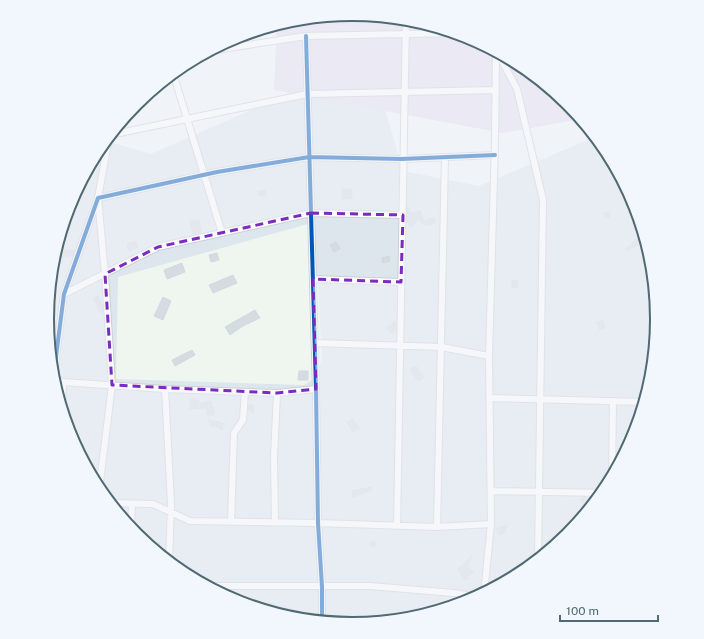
<svg xmlns="http://www.w3.org/2000/svg" width="704" height="639" font-family="'Public Sans',sans-serif">
<rect width="100%" height="100%" fill="#f0f3f8"/>
<path fill="#dde6ed" d="M 371,61 L 403,171 L 479,186 L 595,137 L 606,150 L 634,203 L 652,260 L 657,320 L 652,379 L 634,437 L 606,489 L 568,536 L 522,574 L 469,602 L 411,619 L 352,625 L 292,619 L 235,602 L 182,573 L 136,535 L 98,489 L 70,436 L 52,379 L 47,319 L 52,260 L 70,202 L 98,150 L 106,141 L 151,154 L 306,86 Z"/>
<path fill="#eff5ef" d="M 308,224 L 318,282 L 322,359 L 315,378 L 304,385 L 116,379 L 118,277 Z"/>
<path fill="#e4deef" d="M 352,14 L 412,20 L 469,37 L 522,66 L 568,104 L 581,119 L 503,133 L 274,90 L 277,25 L 293,20 Z"/>
<path fill="#d5dce1" stroke="#d2dae0" d="M 342,189 L 352,189 L 352,198 L 342,199 Z
M 265,190 L 266,195 L 259,196 L 258,191 Z
M 408,206 L 410,213 L 421,211 L 423,221 L 434,218 L 436,223 L 426,226 L 418,219 L 414,225 L 410,227 L 407,221 L 407,207 Z
M604 215a3 3 0 1 1 6 0a3 3 0 1 1-6 0Z
M 199,220 L 201,232 L 193,234 L 190,221 Z
M 640,236 L 644,241 L 627,251 L 626,249 Z
M 136,241 L 138,247 L 129,251 L 127,244 Z
M 336,242 L 340,249 L 334,252 L 330,245 Z
M 65,250 L 66,256 L 58,257 L 57,252 Z
M 74,250 L 73,256 L 67,257 L 66,251 Z
M 217,253 L 219,260 L 211,262 L 209,255 Z
M 389,256 L 390,261 L 383,263 L 382,258 Z
M 182,263 L 185,272 L 167,279 L 164,270 Z
M 233,275 L 237,283 L 213,293 L 209,285 Z
M 518,280 L 518,287 L 512,288 L 512,281 Z
M 98,296 L 103,307 L 103,312 L 101,313 L 93,298 Z
M 163,297 L 171,301 L 163,320 L 154,316 Z
M 255,310 L 260,318 L 243,326 L 230,335 L 225,327 Z
M 603,321 L 605,328 L 600,330 L 596,322 Z
M 395,322 L 396,330 L 391,333 L 387,328 Z
M 192,350 L 195,355 L 175,366 L 172,360 Z
M 416,366 L 424,378 L 418,381 L 410,369 Z
M 299,371 L 308,371 L 308,380 L 298,380 Z
M 190,399 L 198,399 L 199,404 L 211,401 L 214,414 L 208,416 L 207,415 L 206,408 L 190,409 Z
M 250,404 L 254,406 L 254,413 L 248,410 L 249,405 Z
M 353,419 L 359,428 L 353,432 L 347,422 Z
M 207,420 L 219,422 L 225,424 L 223,424 L 222,430 L 216,426 L 211,427 L 210,422 Z
M 371,487 L 372,490 L 353,497 L 352,491 Z
M 585,497 L 589,505 L 585,507 L 580,499 Z
M 507,525 L 505,533 L 499,535 L 496,529 Z
M 556,538 L 557,545 L 549,551 L 546,541 Z
M370 544a3 3 0 1 1 6 0a3 3 0 1 1-6 0Z
M 160,542 L 155,551 L 149,546 Z
M 472,556 L 467,567 L 474,572 L 468,575 L 468,579 L 464,580 L 458,569 Z"/>
<g fill="none" stroke-linecap="round" stroke-linejoin="round">
<g stroke="#cbd0d5" stroke-width="8">
<path id="street" d="M 306,36 L 316,389 L 318,523 L 322,587 L 322,622
M 209,51 L 306,36 L 454,33
M 497,52 L 517,89 L 543,200 L 538,560
M 173,73 L 222,233
M 110,135 L 307,94 L 496,90
M 313,279 L 401,282
M 64,294 L 158,247 L 311,213 L 403,215
M 315,343 L 441,347 L 489,356
M 53,378 L 63,382 L 165,389 L 277,393 L 316,389
M 53,380 L 64,294 L 98,198 L 217,172 L 309,157 L 401,159 L 495,155
M 165,389 L 171,504 L 169,562
M 489,398 L 645,402
M 62,412 L 63,382
M 612,477 L 613,401
M 99,490 L 112,385 L 105,274 L 98,198 L 109,137
M 491,491 L 603,493
M 110,503 L 153,504 L 190,521 L 318,523 L 437,527 L 491,524
M 231,522 L 234,433 L 243,420 L 245,392
M 275,523 L 274,457 L 277,393
M 397,526 L 406,19
M 437,527 L 445,157
M 131,530 L 132,504
M 206,586 L 370,586 L 454,593 L 477,597
M 484,594 L 491,524 L 489,356 L 495,141 L 496,52"/>
</g>
<use href="#street" stroke="#fdfdfe" stroke-width="6"/>
<g stroke="#f2f7fd" stroke-width="6">
<path id="cycleway" d="M 306,36 L 316,389 L 318,523 L 322,587 L 322,622
M 53,380 L 64,294 L 98,198 L 217,172 L 309,157 L 401,159 L 495,155"/>
</g>
<use href="#cycleway" stroke="#0057b8" stroke-width="4"/>
</g>
<path d="M0 0H704V639H0ZM 311,213 L 403,215 L 401,282 L 313,279 L 316,389 L 277,393 L 112,385 L 105,274 L 158,247 Z" fill="#f0f3f8" fill-opacity=".55" fill-rule="evenodd"/>
<path fill="none" stroke="#7b2cbf" stroke-width="3" stroke-dasharray="8 5" stroke-linejoin="round" d="M 311,213 L 403,215 L 401,282 L 313,279 L 316,389 L 277,393 L 112,385 L 105,274 L 158,247 Z"/>
<path d="M0 0H704V639H0ZM54 319a298 298 0 1 1 596 0a298 298 0 1 1-596 0Z" fill="#f2f7fd" fill-rule="evenodd"/>
<path fill="none" stroke="#516973" stroke-width="2" d="M54 319a298 298 0 1 1 596 0a298 298 0 1 1-596 0Z"/>
<path d="M560 615v6h98v-6" fill="none" stroke="#516973" stroke-width="2"/>
<text x="566" y="615" font-size="12" fill="#516973" stroke="#f2f7fd" stroke-width="3" paint-order="stroke">100 m</text>
</svg>
